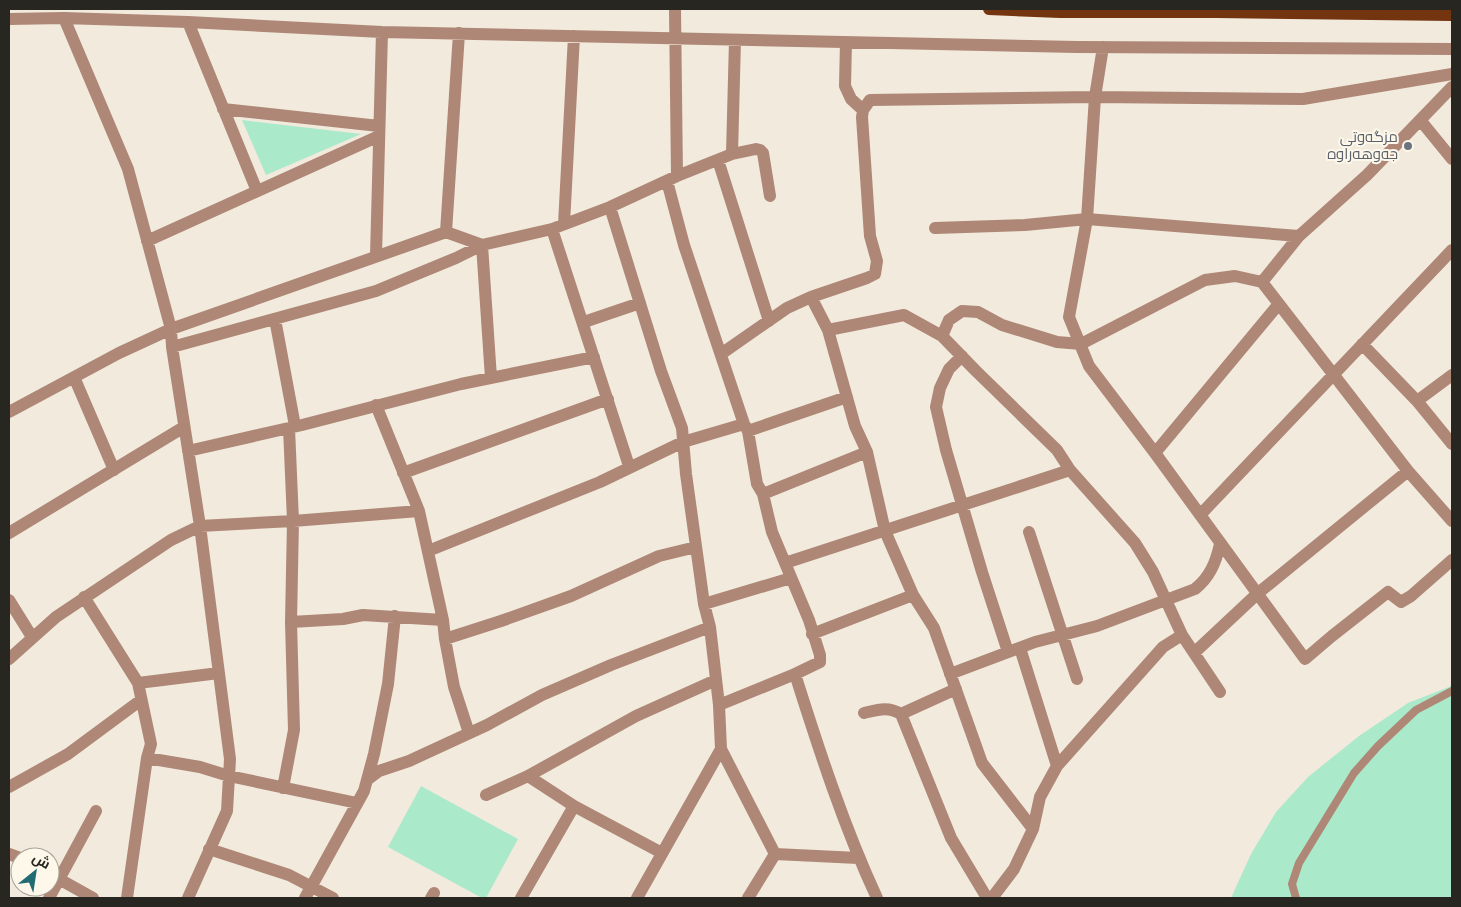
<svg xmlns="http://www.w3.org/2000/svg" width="1461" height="907" font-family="Bitter,Cairo,serif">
<rect width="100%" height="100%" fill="#f1eadd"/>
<path fill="#abe9cb" d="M 242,120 L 361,134 L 266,175 Z
M 1452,684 L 1452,898 L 1231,898 L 1251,854 L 1276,812 L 1308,777 L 1359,736 L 1408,703 L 1449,687 Z
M 421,786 L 518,839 L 486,898 L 482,898 L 388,847 Z"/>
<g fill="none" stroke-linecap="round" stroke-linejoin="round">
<path stroke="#ae8776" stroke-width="8" d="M 1296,898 L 1292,884 L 1299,863 L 1354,773 L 1378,746 L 1416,710 L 1452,691"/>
<path stroke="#ae8776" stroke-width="12" d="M 675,9 L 677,176
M 64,18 L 128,169 L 171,329 L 172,347 L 200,526 L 230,759 L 227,811 L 188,898
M 9,19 L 64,18 L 188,22 L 382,32 L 1077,47 L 1452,49
M 188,22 L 257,191
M 846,42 L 845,86 L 851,99 L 863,110
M 1103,47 L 1095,97 L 1087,219 L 1069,317 L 1089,366 L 1155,453 L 1305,659 L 1332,636 L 1388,592 L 1401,602 L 1411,596 L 1452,560
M 223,109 L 379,126
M 1421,121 L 1452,159
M 732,154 L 735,40
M 718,160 L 769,321
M 667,181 L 684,245 L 744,424 L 748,431 L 757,484 L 763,494 L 772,532 L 809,620 L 820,655 L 820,662 L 795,674 L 719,705
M 610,207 L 661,371 L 682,428 L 686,474 L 704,604 L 710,627 L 719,705 L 721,749 L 637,898
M 564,224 L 574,36
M 935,228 L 1025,225 L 1087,219 L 1299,236
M 552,229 L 629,466
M 446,232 L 459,33
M 147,241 L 379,136
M 376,256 L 382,32
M 1262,282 L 1299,236 L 1367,175 L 1452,87
M 811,297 L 828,330 L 855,426 L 867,452 L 885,531 L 913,595 L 934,628 L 982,763 L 1033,829
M 275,319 L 295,426
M 584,322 L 640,303
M 828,330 L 904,315 L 942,336 L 976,371 L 1057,450 L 1070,470 L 1135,543 L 1153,572 L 1182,635 L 1220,692
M 942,336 L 949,320 L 962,311 L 978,312 L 1002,325 L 1057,342 L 1081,344 L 1205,280 L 1235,276 L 1262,282 L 1408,471 L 1452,521
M 1362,344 L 1417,401 L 1452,444
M 172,347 L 376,291 L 456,258 L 482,245 L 552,229 L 610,207 L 677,176 L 732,154 L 756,149 L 760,150 L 763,153 L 770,196
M 721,354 L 787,308 L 811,297 L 867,278 L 875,274 L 877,261 L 870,236 L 862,117 L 863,110 L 870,100 L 1095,97 L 1303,99 L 1452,74
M 962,356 L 949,369 L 940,388 L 936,407 L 946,450 L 982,572 L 1008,652
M 74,377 L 114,470
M 1417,401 L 1452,375
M 376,405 L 419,511 L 443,620 L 445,639 L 454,687 L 469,733
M 9,412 L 119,353 L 171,329 L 446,232 L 482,245 L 491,378
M 748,431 L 847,397
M 188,451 L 302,425 L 461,384 L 594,357
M 1155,453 L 1278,305
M 403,473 L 608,399
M 763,494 L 867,452
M 1200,515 L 1452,250
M 1029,532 L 1077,679
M 9,533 L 184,427
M 428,551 L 600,482 L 683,442 L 744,424
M 785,563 L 1070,470
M 84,597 L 138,683 L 151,744 L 147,758 L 127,898
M 9,600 L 32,637
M 704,604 L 791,578
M 291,622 L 343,619 L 363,615 L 443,620
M 812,634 L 913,595
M 445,639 L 501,621 L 571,596 L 659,556 L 696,547
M 1020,648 L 1057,766
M 1194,653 L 1257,594 L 1408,471
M 9,659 L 56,617 L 171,540 L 200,526 L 293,521 L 419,511
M 795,674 C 819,750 844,827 877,898
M 950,674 L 1035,642 L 1097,626 L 1195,589 C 1210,577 1216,562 1220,544
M 138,683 L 219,673
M 864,713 C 877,710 888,706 901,714 L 956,689
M 901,714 L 951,838 L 987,898
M 721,749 L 775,854
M 147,758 L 200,767 L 229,776 L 357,803
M 528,776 L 574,806 L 662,853
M 367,780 L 379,771 L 409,761 L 487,725 L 542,695 L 611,665 L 710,627
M 9,787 L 68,754 L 141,700
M 283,788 L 294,730 L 291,622 L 293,521 L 289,428
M 486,795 L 528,776 L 636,716 L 716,680
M 209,849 L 289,875 L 333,898
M 9,854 L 20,858
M 50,874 L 93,898
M 49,898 L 96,811
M 305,898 L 364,791 L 374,754 L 388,684 L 395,616
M 431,898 L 434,893
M 521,898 L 574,806
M 748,898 L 775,854 L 858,858
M 992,898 L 1014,869 L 1033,829 L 1040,797 L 1057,766 L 1163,647 L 1182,635"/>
<path stroke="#743410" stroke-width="12" d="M 989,9 L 1060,12 L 1216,12 L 1452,15"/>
</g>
<circle fill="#6b7280" stroke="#fef8ea" stroke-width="2" cx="1408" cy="146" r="5"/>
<g text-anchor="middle" stroke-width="4" stroke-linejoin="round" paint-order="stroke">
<g font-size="15" fill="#5b616d" stroke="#fef8ea" text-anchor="end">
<text x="1398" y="142">مزگه‌وتی<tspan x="1398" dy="17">جه‌وهه‌راوه</tspan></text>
</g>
</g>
<rect width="1461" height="907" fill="none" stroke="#282621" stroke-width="20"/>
<g transform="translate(35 872) rotate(30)"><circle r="24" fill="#fef8ea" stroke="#a8a49a"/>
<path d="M0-4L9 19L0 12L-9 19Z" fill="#216c73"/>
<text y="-8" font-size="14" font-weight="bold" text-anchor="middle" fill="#282621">ش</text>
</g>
</svg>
